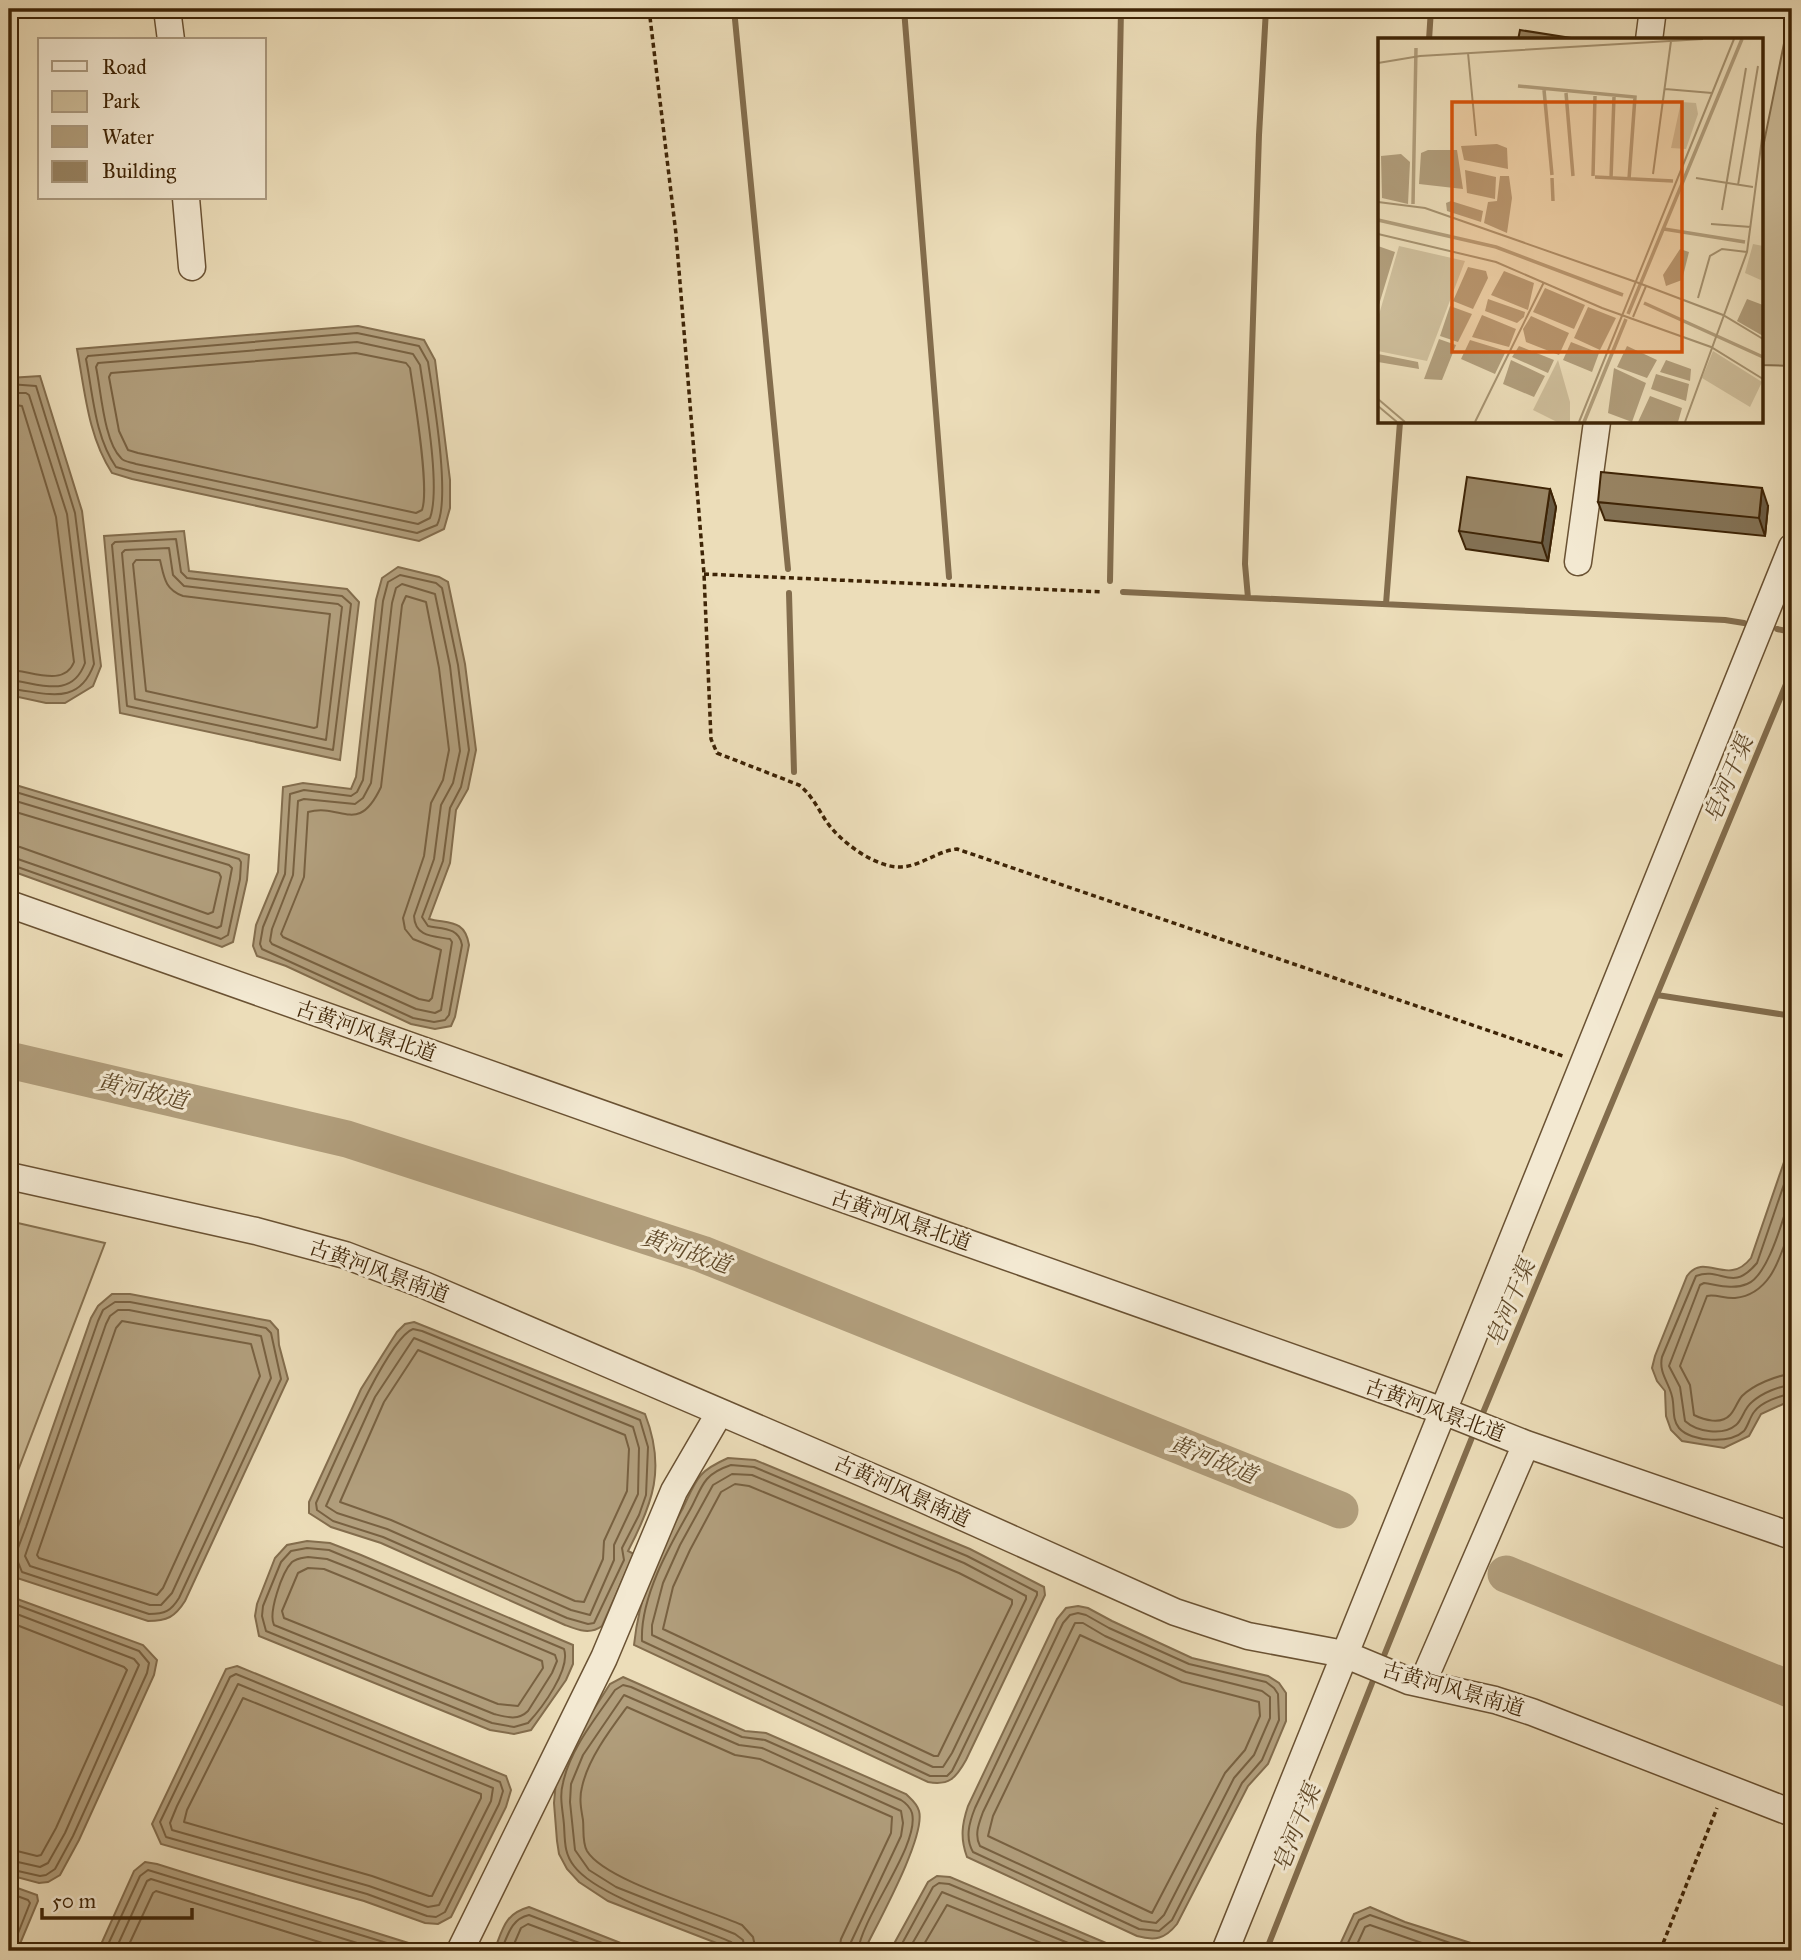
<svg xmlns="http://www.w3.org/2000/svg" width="1801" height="1960" font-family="'IM FELL Great Primer','Noto Serif SC',serif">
<rect width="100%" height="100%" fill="#ecddb9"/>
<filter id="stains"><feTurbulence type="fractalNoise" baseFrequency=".00286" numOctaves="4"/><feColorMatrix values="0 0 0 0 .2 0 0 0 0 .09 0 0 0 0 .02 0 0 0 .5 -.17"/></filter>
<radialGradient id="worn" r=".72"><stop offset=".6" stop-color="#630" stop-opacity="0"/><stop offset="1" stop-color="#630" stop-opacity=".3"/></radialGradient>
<path fill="#cebe9b" stroke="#867150" stroke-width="2" d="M 1791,9 L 1792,9 L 1792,366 L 1761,365 L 1761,157 Z
M 9,1221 L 105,1243 L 9,1494 Z"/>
<path fill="#b19e7c" stroke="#836d4d" stroke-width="2" d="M 358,326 L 424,340 L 435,360 L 450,480 L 450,508 L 444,529 L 419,541 L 132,479 L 112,473 C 88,436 85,392 77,349 Z
M 40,376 L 82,511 L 101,666 L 93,686 L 65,703 L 46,703 L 9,695 L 9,378 Z
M 184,531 L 189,571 L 347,589 L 359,602 L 340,760 L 120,713 L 104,536 Z
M 398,567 L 439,577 L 448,582 L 465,664 L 476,750 L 468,789 L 456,810 L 450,863 L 429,919 C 449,924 465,919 469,945 L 455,1017 L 451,1026 L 435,1029 L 411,1024 L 286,966 L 257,956 L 253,946 L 256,925 L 278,872 L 283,787 L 303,783 L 351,789 L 356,777 L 376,600 L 382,578 Z
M 9,783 L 249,855 L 247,880 L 233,942 L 222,947 L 9,870 Z
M 1792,1151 L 1792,1400 L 1761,1414 L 1749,1436 L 1724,1448 L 1682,1441 L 1671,1430 L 1666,1416 L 1665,1391 L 1657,1381 L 1652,1368 L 1655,1356 L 1687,1276 C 1705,1251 1727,1288 1751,1258 L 1784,1162 L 1788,1152 Z
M 112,1294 L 130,1294 L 270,1321 L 278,1330 L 279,1345 L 288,1379 L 185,1601 C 175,1617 167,1621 148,1621 L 14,1577 L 10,1557 L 13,1541 L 91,1318 L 98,1306 Z
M 414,1322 L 645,1414 C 666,1468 653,1503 628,1551 L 634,1554 L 602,1626 C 590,1635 578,1630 565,1625 L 381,1543 L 331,1527 L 309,1513 L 309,1502 L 361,1389 L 397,1332 L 405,1324 Z
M 728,1458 L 755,1460 L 970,1549 L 1044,1587 L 1045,1595 L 966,1760 C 956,1778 949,1786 928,1782 L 634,1645 C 639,1595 658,1552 683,1508 C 688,1498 693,1484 701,1475 C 708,1467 719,1462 728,1458 Z
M 307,1541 L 330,1543 L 361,1555 L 573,1645 L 573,1664 L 566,1680 L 531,1730 L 514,1734 L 490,1730 L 259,1636 L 255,1616 L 257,1604 L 275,1558 L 287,1545 Z
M 9,1596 L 143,1645 L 157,1660 L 154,1675 L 79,1840 L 60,1875 L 48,1882 L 39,1883 L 9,1875 Z
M 1078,1606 L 1088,1608 L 1112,1621 L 1192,1658 L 1268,1676 L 1279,1683 L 1286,1693 L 1286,1721 L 1268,1764 L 1248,1786 L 1177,1924 C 1165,1939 1155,1941 1137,1936 L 967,1857 C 960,1838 962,1824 968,1806 L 1057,1619 L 1066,1608 Z
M 237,1666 L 506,1776 L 511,1790 L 506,1807 L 451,1917 L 438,1924 L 425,1923 L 364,1901 L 161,1844 L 152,1824 L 226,1669 Z
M 623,1677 L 745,1731 L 766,1733 L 906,1794 C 911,1799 917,1803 919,1811 C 926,1837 877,1924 864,1951 L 737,1951 L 608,1901 L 579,1882 L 567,1869 L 559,1854 L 557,1841 L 554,1803 L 556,1781 L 569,1748 L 610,1684 Z
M 145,1862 L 157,1864 L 418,1946 L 426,1951 L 98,1951 L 134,1871 Z
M 937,1876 L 950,1877 L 1125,1951 L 890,1951 L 928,1882 Z
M 9,1885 L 37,1895 L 38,1901 L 17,1951 L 9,1951 Z
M 529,1907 L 641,1951 L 494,1951 C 503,1929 504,1914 529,1907 Z
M 1370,1907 L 1405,1922 L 1496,1951 L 1337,1951 L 1354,1914 Z"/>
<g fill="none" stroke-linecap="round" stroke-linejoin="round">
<path stroke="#786141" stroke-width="2" d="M 357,333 L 419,346 L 428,362 C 433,395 451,498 437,525 L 417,533 L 134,472 L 116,467 C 95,437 93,395 86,359 L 88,356 Z
M 357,342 L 413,354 L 420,365 C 425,400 441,488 430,518 L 418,524 L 136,464 C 131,462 124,462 121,458 C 104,442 101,390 96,367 L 98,363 Z
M 356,353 L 406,363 L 410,368 C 414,395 430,489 422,510 L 416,513 L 138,453 L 128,450 L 119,431 L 109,377 L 111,373 Z
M 9,384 L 36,386 L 75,513 L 94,664 C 78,709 43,691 9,689
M 9,393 L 26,393 L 29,395 L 67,514 L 85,663 C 71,701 37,682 9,680
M 9,404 L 22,406 L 56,517 L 74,662 C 64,688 29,670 9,670
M 176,539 L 181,572 L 187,578 L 342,596 L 351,604 L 333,750 L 127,706 L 112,545 L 115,542 Z
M 169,548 L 173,575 L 184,586 L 338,604 L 342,607 L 326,740 L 135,699 L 122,553 L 125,550 Z
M 136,560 L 160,560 C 164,576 164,589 183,596 L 330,614 L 317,727 L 314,728 L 146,691 L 133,564 Z
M 400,575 L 436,583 L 442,588 L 458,665 L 469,750 L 461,787 L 450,808 L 443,861 L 422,917 L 428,926 C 442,929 459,927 462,945 L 449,1015 L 445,1020 L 434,1022 L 413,1018 L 262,949 L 260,944 L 263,927 L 285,874 L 290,794 L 304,790 L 351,796 L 357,792 L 363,780 L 383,601 L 388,582 Z
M 402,584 L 435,594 L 450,666 L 460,751 L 453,783 L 441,805 L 434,859 L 414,916 C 415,937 433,936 450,939 L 452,942 L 441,1010 L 435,1013 L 416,1009 L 272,944 L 270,941 L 272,929 L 293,875 L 298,801 L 304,799 L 355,804 L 363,798 L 371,783 L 392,603 L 396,588 Z
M 406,596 L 426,602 L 439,668 L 449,750 L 443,780 L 431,803 L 424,856 L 403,918 L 405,929 L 413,939 L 441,950 L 432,998 L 429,1001 L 419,999 L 283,937 L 281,934 L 304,877 L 308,812 C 342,803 358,836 381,787 L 402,605 Z
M 9,790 L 239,859 L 241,862 L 240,879 L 228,935 L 221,939 L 9,864
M 9,799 L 229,865 L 232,868 L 221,926 L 217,928 L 9,856
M 9,810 L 219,873 L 221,877 L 213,912 L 208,914 L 20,847 L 9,845
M 1792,1161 L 1757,1263 C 1731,1294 1722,1266 1696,1276 L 1662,1357 C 1658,1375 1672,1385 1673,1402 C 1674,1411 1673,1421 1679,1428 C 1691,1442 1730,1444 1744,1431 C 1748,1426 1750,1417 1754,1412 C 1761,1402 1781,1395 1792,1394
M 1792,1192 C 1784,1214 1769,1276 1747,1284 C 1733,1290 1718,1285 1704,1283 L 1700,1285 L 1669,1366 L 1680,1387 L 1685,1421 C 1697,1432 1723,1436 1736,1425 C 1743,1419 1744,1408 1752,1402 C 1762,1393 1779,1386 1792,1385
M 1792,1223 C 1781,1253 1773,1294 1735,1298 C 1725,1299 1716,1294 1707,1296 L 1680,1366 L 1690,1385 L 1694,1415 C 1704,1420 1721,1425 1730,1415 C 1735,1410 1737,1402 1742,1396 C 1753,1385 1777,1375 1792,1374
M 115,1302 L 130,1302 L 266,1328 L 271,1333 L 281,1379 L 179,1598 C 171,1611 165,1614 149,1614 L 22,1572 L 18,1562 L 12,1556 L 18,1548 L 26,1527 L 98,1321 L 103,1310 Z
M 118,1310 L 129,1310 L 261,1336 L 271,1378 L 172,1593 L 161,1605 L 150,1605 L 30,1566 L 25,1556 L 106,1324 L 110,1316 Z
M 122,1321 L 251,1344 L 260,1376 L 163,1588 L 157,1595 L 39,1558 L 37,1555 L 116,1328 Z
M 413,1329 L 422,1331 L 640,1420 L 648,1447 L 646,1495 L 639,1515 L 622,1548 L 624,1560 L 594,1623 L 588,1624 L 567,1618 L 383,1537 L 333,1521 L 317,1510 L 316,1503 C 330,1473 387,1338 413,1329 Z
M 414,1338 L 633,1427 L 639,1448 L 638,1494 L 614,1545 L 614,1560 L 590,1615 L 571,1610 L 387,1529 L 337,1513 L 326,1506 L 375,1397 Z
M 418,1350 L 625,1435 L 629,1449 L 627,1491 L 604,1541 L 603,1559 L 584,1602 L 575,1601 L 391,1520 L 340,1502 L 384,1402 Z
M 731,1465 L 754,1467 L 967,1556 L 1037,1592 L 1037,1595 L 959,1757 L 952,1771 L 947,1776 L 930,1776 L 642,1641 C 640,1597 670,1545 691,1508 C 696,1499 700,1487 707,1479 C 713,1472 722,1468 731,1465 Z
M 732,1474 L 752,1475 L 964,1563 L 1026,1596 L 1026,1599 L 952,1753 L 943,1767 L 933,1767 L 652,1635 L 652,1625 L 663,1583 L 680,1545 L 713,1485 Z
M 735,1484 L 749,1486 L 959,1573 L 1012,1600 L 1012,1604 L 938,1756 L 934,1756 L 663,1629 L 673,1587 L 690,1550 L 721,1492 Z
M 307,1548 L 329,1550 L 358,1562 L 564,1649 C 571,1669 542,1708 528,1723 L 514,1727 L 492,1723 L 266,1631 L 262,1616 L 263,1606 L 281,1562 L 291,1551 Z
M 308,1557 L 327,1559 L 355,1570 L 555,1655 L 557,1661 L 552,1673 L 528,1711 C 518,1721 506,1717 494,1714 L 274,1625 C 268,1613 282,1572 292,1562 C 297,1558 302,1558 308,1557 Z
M 308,1568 L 324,1569 L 351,1580 L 542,1661 L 543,1668 L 518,1706 L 498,1704 L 284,1618 L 282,1611 L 298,1573 Z
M 9,1602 L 139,1651 L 149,1663 L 147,1673 L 73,1836 L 55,1869 L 46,1875 L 40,1876 L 9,1869
M 9,1611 L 134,1659 L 139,1665 L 65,1833 L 48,1863 L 40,1867 L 9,1860
M 1078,1613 L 1086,1615 L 1109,1628 L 1189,1664 L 1266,1682 L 1274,1688 L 1278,1694 L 1279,1720 L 1262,1760 L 1242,1783 L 1172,1920 L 1159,1931 L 1139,1929 L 973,1852 C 965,1838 969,1823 975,1808 L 1063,1623 L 1070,1615 Z
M 9,1622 L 124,1667 L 127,1670 L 56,1828 L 41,1855 L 37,1856 L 9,1849
M 1075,1623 L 1083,1623 L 1105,1636 L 1186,1672 L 1262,1691 L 1270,1697 L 1270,1718 L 1254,1755 L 1234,1778 L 1164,1915 L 1156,1923 L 1142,1921 L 980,1846 C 974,1835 979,1823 983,1812 Z
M 1080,1635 L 1182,1682 L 1259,1702 L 1260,1716 L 1245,1750 L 1225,1773 L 1152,1913 L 988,1836 L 993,1816 Z
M 236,1674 L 500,1782 L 503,1791 L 499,1804 L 445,1912 L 436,1917 L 427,1916 L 367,1894 L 166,1837 L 160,1822 L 230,1677 Z
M 238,1684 L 493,1788 L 491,1801 L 439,1905 L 428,1907 L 369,1886 L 172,1830 L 170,1823 L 177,1806 Z
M 243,1698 L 481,1794 L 481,1798 L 432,1896 L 429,1896 L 372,1876 L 184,1822 L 187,1810 Z
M 9,1893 L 28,1900 L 30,1903 L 11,1951
M 105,1951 L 140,1876 L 148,1870 L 413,1951
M 115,1951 L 147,1881 L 151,1879 L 383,1951
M 126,1951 L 153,1893 L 156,1891 L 348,1951
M 501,1951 C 508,1935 511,1919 529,1915 L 623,1951
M 511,1951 L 521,1928 L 528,1924 L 601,1951
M 736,1951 L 736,1946 L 731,1942 C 692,1925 598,1898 574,1866 C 564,1853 565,1841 564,1825 C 563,1811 559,1797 563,1783 C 570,1749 596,1718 615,1690 L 623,1685 L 631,1687 L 742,1737 L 765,1740 L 901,1800 C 906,1803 910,1807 912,1813 C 920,1845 862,1916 858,1951
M 745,1951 L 743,1940 L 735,1934 L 616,1887 L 589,1870 L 575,1850 L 570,1802 L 571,1784 L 583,1755 L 624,1695 L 739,1745 L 762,1748 L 901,1811 L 903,1823 L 901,1836 L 851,1942 L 849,1951
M 756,1951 L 753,1937 L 742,1925 C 707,1909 605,1881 587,1851 C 582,1842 584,1830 583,1820 C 581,1809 579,1798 582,1787 C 588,1759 610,1730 627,1707 L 735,1755 L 760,1759 L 892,1817 L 891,1833 L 841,1939 L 839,1951
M 898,1951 L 933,1887 L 939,1883 L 949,1884 L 1109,1951
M 908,1951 L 942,1892 L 1088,1951
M 920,1951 L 947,1905 L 1061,1951
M 1344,1951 L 1359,1920 L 1370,1915 L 1473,1951
M 1354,1951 L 1365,1927 L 1370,1925 L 1445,1951"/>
<path stroke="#836d4d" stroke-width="6" d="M 734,9 L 788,569
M 904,9 L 949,577
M 1429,40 L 1431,9
M 1110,581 L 1121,9
M 1123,592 L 1725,620 L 1744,623
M 789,593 L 794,772
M 1248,598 L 1245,564 L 1259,135 L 1266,9
M 1386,604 L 1400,422
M 1777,629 L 1792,632
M 1657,995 L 1792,1016
M 1480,1420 L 1792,670
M 1381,1663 L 1475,1430
M 1266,1951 L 1376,1673"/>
<path stroke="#b19e7c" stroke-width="37" d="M 9,1060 L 347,1139 L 702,1254 L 1340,1510
M 1506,1574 L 1792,1690"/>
<g stroke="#6a5233" stroke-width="29">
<path id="minor" d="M 167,9 L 171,40
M 1649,40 L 1653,9
M 186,198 L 192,267
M 1578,562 L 1597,422
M 9,904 L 1443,1411 L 1526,1444 L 1792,1536
M 9,1176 L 256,1231 L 345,1255 L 424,1285 L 916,1496 L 1175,1612 L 1248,1636 L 1344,1654 L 1409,1681 L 1495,1700 L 1532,1712 L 1792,1813
M 1422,1684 L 1526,1444
M 460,1951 L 604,1658 L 674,1491 L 720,1412
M 1225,1951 L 1792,547"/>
</g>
<path stroke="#3e2406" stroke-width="3.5" stroke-dasharray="5 3.5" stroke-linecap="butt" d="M 649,9 L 676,234 L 704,574 L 711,739 L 717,753 L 799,785 C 816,798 821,818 835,832 C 850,848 879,868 901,867 C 921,866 937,851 957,849 L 1563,1056
M 704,574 L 1103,592
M 1660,1951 L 1717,1808"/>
<use href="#minor" stroke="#f3e9d2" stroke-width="26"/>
</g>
<path fill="#837255" stroke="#3e2406" stroke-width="2" d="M 1550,489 L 1556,507 L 1548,561 L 1466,549 L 1459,531 Z
M 1598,502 L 1768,506 L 1765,536 L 1605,520 Z"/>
<path fill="#6a5c45" stroke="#3e2406" stroke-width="2" d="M 1762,488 L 1768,506 L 1765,536 L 1759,518 Z
M 1550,489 L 1556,507 L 1548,561 L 1542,543 Z"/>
<path fill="#988463" stroke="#3e2406" stroke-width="2" d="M 1520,30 L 1584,40 L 1518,40 Z
M 1601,472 L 1762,488 L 1759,518 L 1598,502 Z
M 1467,477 L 1550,489 L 1542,543 L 1459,531 Z"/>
<g text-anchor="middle" stroke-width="6" stroke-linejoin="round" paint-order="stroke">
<g font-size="21" fill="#3e2406" stroke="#f3e9d2">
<text transform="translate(366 1031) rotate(19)" y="7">古黄河风景北道</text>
<text transform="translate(901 1220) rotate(19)" y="7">古黄河风景北道</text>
<text transform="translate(379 1271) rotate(20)" y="7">古黄河风景南道</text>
<text transform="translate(1435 1410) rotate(20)" y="7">古黄河风景北道</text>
<text transform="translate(902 1491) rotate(24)" y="7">古黄河风景南道</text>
<text transform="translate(1453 1689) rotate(16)" y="7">古黄河风景南道</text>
</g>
<g font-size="23" font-style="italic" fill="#604929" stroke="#f3e9d2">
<text transform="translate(1728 779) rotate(-67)" y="8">皂河干渠</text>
<text transform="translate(142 1091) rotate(13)" y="8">黄河故道</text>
<text transform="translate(686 1251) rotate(19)" y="8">黄河故道</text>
<text transform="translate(1510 1303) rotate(-67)" y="8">皂河干渠</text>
<text transform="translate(1213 1459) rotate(22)" y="8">黄河故道</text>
<text transform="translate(1296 1828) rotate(-68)" y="8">皂河干渠</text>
</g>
</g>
<g transform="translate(1378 38)">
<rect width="385" height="385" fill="#ecddb9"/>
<path d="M 303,64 L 318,65 L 320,76 L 308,111 L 293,110 ZM 375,206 L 385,208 L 385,243 L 367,235 ZM 21,208 L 87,223 L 49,323 L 0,313 L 0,280 ZM 335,313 L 384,344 L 372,369 L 324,340 ZM 180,322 L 192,364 L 192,384 L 179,384 L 155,372 Z" fill="#cebe9b"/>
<path d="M 119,106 L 129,110 L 130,131 L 86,122 L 83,108 ZM 50,112 L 79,112 L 85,151 L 41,146 L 43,115 ZM 23,116 L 32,124 L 30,166 L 4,160 L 3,118 ZM 87,132 L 118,139 L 117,161 L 89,155 ZM 122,138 L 131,138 L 134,160 L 129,195 L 106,185 L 110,164 L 119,163 ZM 73,163 L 105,173 L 103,184 L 69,173 L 68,165 ZM 0,208 L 17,214 L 0,270 ZM 302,211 L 311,214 L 304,242 L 288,248 L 285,237 ZM 90,229 L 108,233 L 110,240 L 95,271 L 75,263 ZM 126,233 L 156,245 L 150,272 L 113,257 ZM 167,250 L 207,267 L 196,291 L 155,274 ZM 110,261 L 147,274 L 146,279 L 139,285 L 107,273 ZM 369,261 L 385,267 L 385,298 L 359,283 ZM 72,268 L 94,276 L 80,304 L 62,298 ZM 210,269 L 238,280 L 222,312 L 196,300 ZM 104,277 L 138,291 L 131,309 L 94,299 ZM 153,278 L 191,295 L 181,317 L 148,304 L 145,291 ZM 61,301 L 78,307 L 64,342 L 46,341 ZM 92,302 L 128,313 L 117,336 L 83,321 ZM 193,304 L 221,315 L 214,334 L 185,322 ZM 141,308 L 176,322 L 170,335 L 134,319 ZM 249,308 L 279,322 L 269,340 L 239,329 ZM 0,316 L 40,324 L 41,331 L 0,324 ZM 133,322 L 167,338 L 156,359 L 125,346 ZM 288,322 L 313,331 L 312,343 L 282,334 ZM 236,330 L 268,345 L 254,384 L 230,375 ZM 278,336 L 311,346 L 308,363 L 273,351 ZM 272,358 L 304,370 L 300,384 L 260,384 Z" fill="#b19e7c"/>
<path fill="none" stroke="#b19e7c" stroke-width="3.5" d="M 140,48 L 257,59 L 251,141M 166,52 L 174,137M 188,55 L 195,138M 215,138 L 217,58M 217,139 L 295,143M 174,140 L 175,163M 233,140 L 236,59M 35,166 L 38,10M 0,182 L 118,209 L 245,257M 286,191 L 367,204M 266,265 L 385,319M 250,276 L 364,1M 206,384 L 248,281"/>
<path fill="none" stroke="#a69371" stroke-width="2" d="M 90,15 L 98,98M 0,25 L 42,18 L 325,1M 287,51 L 334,55M 275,136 L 293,3M 318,140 L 375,149M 360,147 L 380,28M 0,164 L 47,170 L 258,244 L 345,277 L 385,301M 344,172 L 368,30M 333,186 L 373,189M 0,196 L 118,224 L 224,270 L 333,309 L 385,341M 320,260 L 332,218 L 344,211 L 369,214M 255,279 L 268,248M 0,361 L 27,384M 0,368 L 19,384M 97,384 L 166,244M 201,384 L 356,1M 307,384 L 369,214 L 385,93"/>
<path fill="#d7540b" fill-opacity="0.15" stroke="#d7540b" stroke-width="3.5" d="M 74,64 L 304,64 L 304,314 L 74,314 Z"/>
<rect width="385" height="385" fill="none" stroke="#3e2406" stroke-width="3.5"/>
</g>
<rect width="1801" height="1960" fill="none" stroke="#ecddb9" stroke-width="35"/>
<rect x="10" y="10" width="1780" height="1939" fill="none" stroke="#3e2406" stroke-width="3.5"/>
<rect x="18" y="18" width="1766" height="1925" fill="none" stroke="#3e2406" stroke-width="2"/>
<rect x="38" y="38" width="228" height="161" fill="#f3e9d2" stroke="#ab9a80" stroke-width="2"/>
<rect x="52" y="61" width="35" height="10" fill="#f3e9d2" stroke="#ab9a80" stroke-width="2"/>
<text x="102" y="74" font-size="21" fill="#3e2406">Road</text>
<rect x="52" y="91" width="35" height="21" fill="#cebe9b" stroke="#ab9a80" stroke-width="2"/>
<text x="102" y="108" font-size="21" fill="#3e2406">Park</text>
<rect x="52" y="126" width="35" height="21" fill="#b19e7c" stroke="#ab9a80" stroke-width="2"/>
<text x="102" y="144" font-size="21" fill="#3e2406">Water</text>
<rect x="52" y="161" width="35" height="21" fill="#988463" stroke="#ab9a80" stroke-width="2"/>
<text x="102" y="178" font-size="21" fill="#3e2406">Building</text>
<path d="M42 1908v10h150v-10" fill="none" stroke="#3e2406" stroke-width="3.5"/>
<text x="52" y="1908" font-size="21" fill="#3e2406" stroke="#f3e9d2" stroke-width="5" paint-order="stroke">50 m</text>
<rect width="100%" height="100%" filter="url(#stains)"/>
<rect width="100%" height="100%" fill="url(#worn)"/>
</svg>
